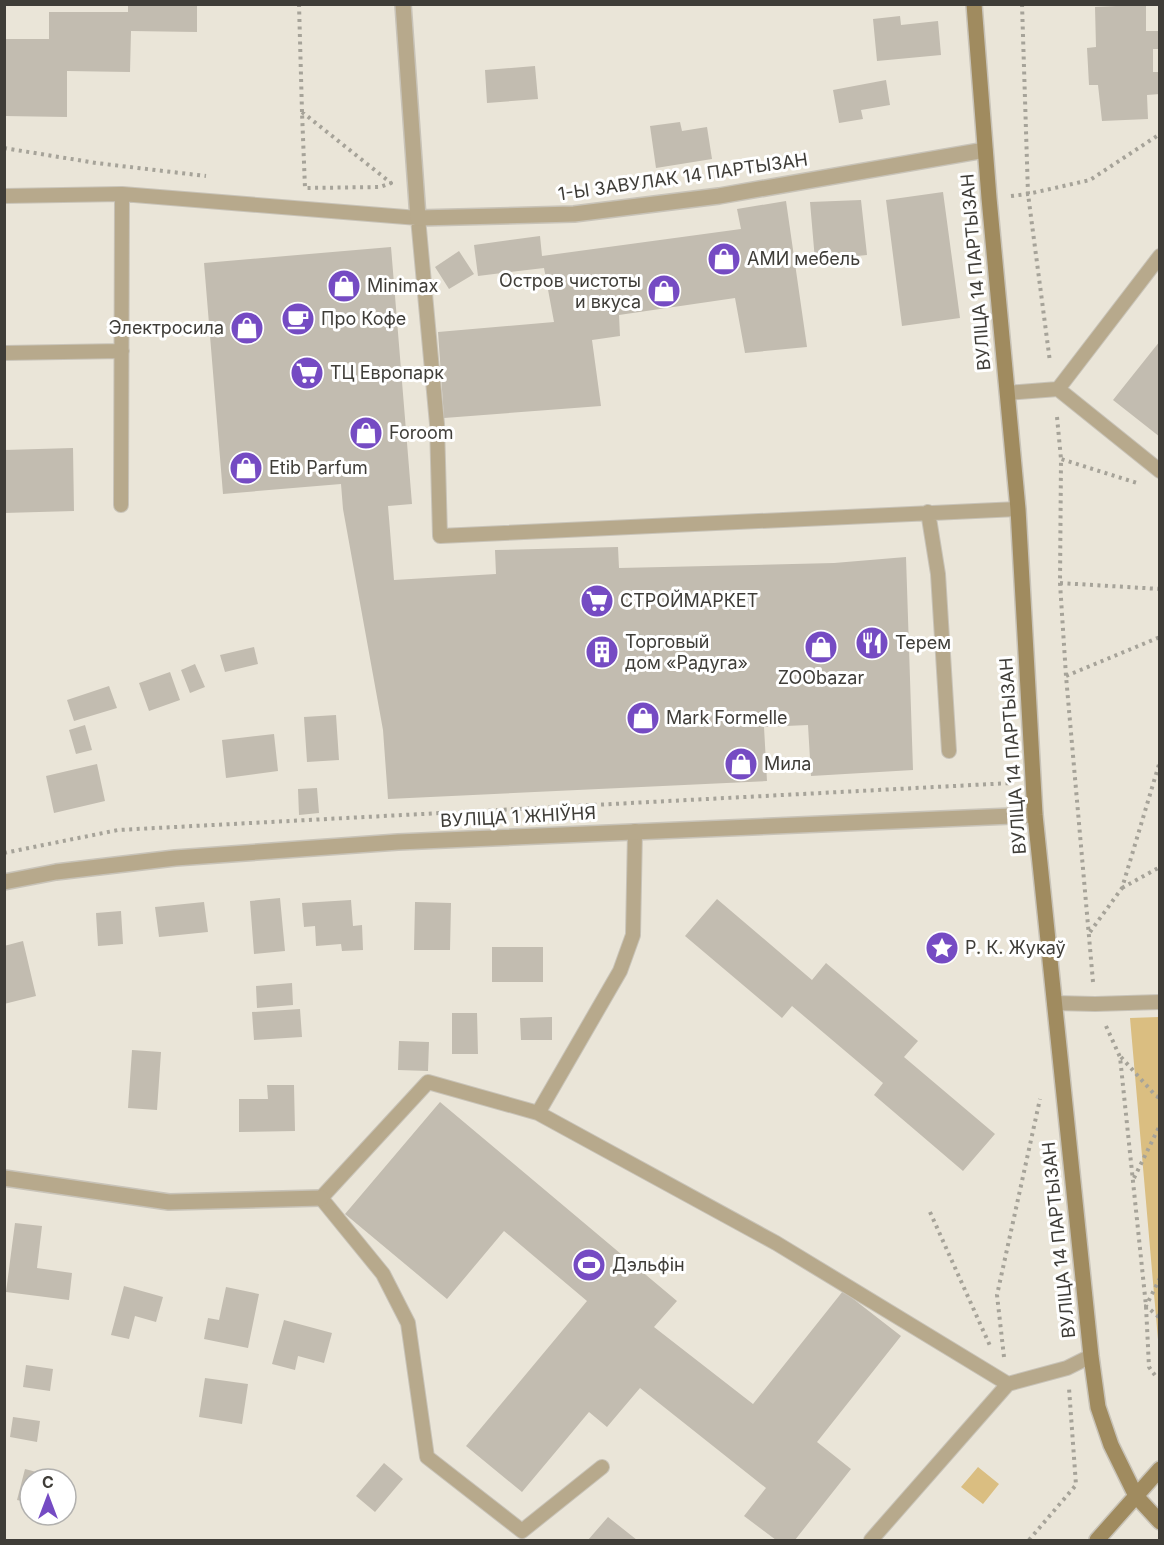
<svg xmlns="http://www.w3.org/2000/svg" width="1164" height="1545" font-family="Inter,sans-serif">
<rect width="100%" height="100%" fill="#eae5d8"/>
<path fill="#dabe81" d="M 1159,1017 L 1160,1017 L 1159,1351 L 1130,1018 Z
M 978,1467 L 999,1484 L 983,1504 L 961,1487 Z"/>
<path fill="#c2bcb0" d="M 128,4 L 197,4 L 197,32 L 131,31 L 130,72 L 67,71 L 67,117 L 4,116 L 4,39 L 49,39 L 49,12 L 128,12 Z
M 1116,4 L 1146,4 L 1146,31 L 1160,31 L 1160,49 L 1153,49 L 1153,72 L 1160,72 L 1160,94 L 1147,95 L 1148,119 L 1102,121 L 1098,85 L 1089,85 L 1087,48 L 1096,47 L 1095,7 L 1116,6 Z
M 900,16 L 901,25 L 938,21 L 941,55 L 877,61 L 873,19 Z
M 535,66 L 538,99 L 487,103 L 485,70 Z
M 886,80 L 890,105 L 861,110 L 863,119 L 839,123 L 833,90 Z
M 680,122 L 682,131 L 707,127 L 712,159 L 656,168 L 650,126 Z
M 943,192 L 960,318 L 902,326 L 886,200 Z
M 861,200 L 867,255 L 815,260 L 810,202 Z
M 786,201 L 807,347 L 745,353 L 735,298 L 619,315 L 620,336 L 592,340 L 601,406 L 444,418 L 438,332 L 554,322 L 544,268 L 478,276 L 474,245 L 540,236 L 542,256 L 741,229 L 737,209 Z
M 391,247 L 412,504 L 388,506 L 394,580 L 496,574 L 495,550 L 618,547 L 619,568 L 834,563 L 906,557 L 913,770 L 811,776 L 808,725 L 764,727 L 767,781 L 388,799 L 383,730 L 343,509 L 341,484 L 223,494 L 204,263 Z
M 459,251 L 474,274 L 449,289 L 435,267 Z
M 1160,341 L 1160,437 L 1113,400 Z
M 73,448 L 74,511 L 4,513 L 4,450 Z
M 254,647 L 258,664 L 225,672 L 220,655 Z
M 195,664 L 205,687 L 190,693 L 181,670 Z
M 170,672 L 180,700 L 149,711 L 139,683 Z
M 109,686 L 117,708 L 74,721 L 67,700 Z
M 336,715 L 339,760 L 307,762 L 304,717 Z
M 85,725 L 92,750 L 76,754 L 69,730 Z
M 274,734 L 278,771 L 226,778 L 222,740 Z
M 97,764 L 105,801 L 54,813 L 46,776 Z
M 317,788 L 319,813 L 299,815 L 298,789 Z
M 280,898 L 285,951 L 254,954 L 250,901 Z
M 717,899 L 812,980 L 826,963 L 918,1041 L 904,1057 L 995,1134 L 963,1171 L 874,1095 L 883,1083 L 792,1006 L 782,1018 L 685,936 Z
M 351,900 L 353,926 L 362,925 L 363,950 L 342,951 L 341,944 L 316,946 L 315,926 L 304,927 L 302,903 Z
M 204,902 L 208,932 L 159,937 L 155,907 Z
M 415,902 L 451,903 L 450,950 L 414,950 Z
M 121,911 L 123,944 L 98,946 L 96,913 Z
M 23,941 L 36,996 L 4,1004 L 4,946 Z
M 492,947 L 543,947 L 543,982 L 492,982 Z
M 292,983 L 293,1005 L 257,1008 L 256,986 Z
M 300,1009 L 302,1037 L 254,1040 L 252,1012 Z
M 452,1013 L 477,1013 L 478,1054 L 452,1054 Z
M 552,1017 L 552,1040 L 521,1040 L 520,1018 Z
M 399,1041 L 429,1042 L 428,1071 L 398,1070 Z
M 132,1050 L 161,1052 L 157,1110 L 128,1108 Z
M 267,1085 L 294,1085 L 295,1131 L 239,1132 L 239,1099 L 268,1099 Z
M 440,1102 L 677,1301 L 654,1327 L 753,1404 L 843,1291 L 901,1336 L 817,1442 L 851,1469 L 795,1540 L 776,1540 L 744,1516 L 766,1488 L 640,1388 L 607,1427 L 589,1412 L 522,1492 L 466,1446 L 587,1301 L 504,1231 L 447,1299 L 345,1214 Z
M 15,1223 L 42,1226 L 37,1268 L 72,1273 L 69,1300 L 6,1292 Z
M 124,1286 L 163,1297 L 156,1322 L 135,1316 L 129,1339 L 111,1335 Z
M 226,1287 L 259,1294 L 248,1348 L 204,1339 L 208,1318 L 219,1320 Z
M 284,1320 L 332,1333 L 324,1363 L 298,1356 L 295,1370 L 272,1364 Z
M 26,1365 L 53,1369 L 50,1391 L 23,1387 Z
M 205,1378 L 248,1384 L 242,1424 L 199,1417 Z
M 13,1417 L 40,1421 L 37,1442 L 10,1437 Z
M 384,1463 L 403,1479 L 375,1512 L 356,1496 Z
M 25,1469 L 52,1476 L 51,1479 L 30,1479 L 30,1503 L 17,1500 Z
M 608,1517 L 637,1540 L 588,1540 Z"/>
<g fill="none" stroke-linecap="round" stroke-linejoin="round">
<g stroke="#c8c3b8" stroke-width="16">
<path id="lane" d="M 4,196 L 122,194 L 418,218 L 437,424 L 440,536 L 1018,509
M 4,353 L 122,351
M 1058,389 L 1160,471
M 1007,393 L 1058,389 L 1160,256
M 121,505 L 122,194
M 928,512 L 938,574 L 949,751
M 635,831 L 633,935 L 620,971 L 538,1113 L 776,1243 L 1008,1384 L 1067,1368 L 1091,1356
M 1054,1003 L 1095,1004 L 1160,1002
M 538,1113 L 428,1082 L 321,1198 L 383,1274 L 408,1323 L 427,1457 L 522,1531 L 602,1467
M 871,1540 L 1008,1384"/>
</g>
<g stroke="#c8c3b8" stroke-width="18">
<path id="street" d="M 403,4 L 418,218 L 574,214 L 719,196 L 985,150
M 4,882 L 56,872 L 175,858 L 398,842 L 1035,815
M 4,1178 L 169,1202 L 321,1198"/>
</g>
<g stroke="#c8c3b8" stroke-width="18">
<path id="secondary" d="M 974,4 L 989,198 L 1018,509 L 1035,815 L 1091,1356 L 1098,1407 L 1111,1445 L 1136,1496 L 1160,1522
M 1097,1540 L 1160,1469"/>
</g>
<path stroke="#a6a399" stroke-width="4" stroke-dasharray="3 4.5" stroke-linecap="butt" d="M 299,4 L 302,112
M 1022,4 L 1028,194 L 1050,362
M 302,112 L 391,183 L 380,187 L 305,188 Z
M 4,148 L 96,163 L 206,176
M 1011,196 L 1028,194 L 1090,180 L 1160,134
M 1057,417 L 1061,459
M 1060,583 L 1160,589
M 1066,676 L 1160,637
M 4,853 L 118,830 L 1011,783
M 1122,888 L 1160,867
M 1090,932 L 1122,888 L 1160,761
M 1093,982 L 1066,676 L 1060,583 L 1061,459 L 1137,483
M 1106,1026 L 1120,1057 L 1146,1306 L 1149,1367 L 1157,1378 L 1160,1378
M 1121,1057 L 1156,1096 L 1160,1098
M 1134,1178 L 1160,1125
M 930,1212 L 991,1348
M 1160,1278 L 1146,1306 L 1160,1318
M 1004,1357 L 997,1295 L 1040,1099
M 1029,1540 L 1076,1485 L 1069,1388"/>
<use href="#lane" stroke="#b7a98c" stroke-width="14"/>
<use href="#street" stroke="#b7a98c" stroke-width="15"/>
<use href="#secondary" stroke="#a08b5f" stroke-width="15"/>
</g>
<defs>
<g id="shop-disc" transform="scale(1.725)"><circle r="9.5" fill="#754bc3" stroke="#fff"/><path d="M-5-2.5h2.3a2.7 3.5 0 0 1 5.4 0H5L5.5 6h-11ZM-1.5-2.5h3a1.5 2.3 0 0 0-3 0Z" fill="#fff"/></g>
<g id="cafe-disc" transform="scale(1.725)"><circle r="9.5" fill="#754bc3" stroke="#fff"/><path d="M-5.5-4.5H6V0H3Q3 3.5 0 3.5H-2.5Q-5.5 3.5-5.5 0ZM3-3.2v2h1.7v-2ZM-6 4.5H4V6H-6Z" fill="#fff"/></g>
<g id="supermarket-disc" transform="scale(1.725)"><circle r="9.5" fill="#754bc3" stroke="#fff"/><path d="M-6-5.5h2.5l.6 2H6L4.5 2H-2.5L-4.4-4H-6ZM-1.5 3.2a1.3 1.3 0 1 0 .1 0ZM3 3.2a1.3 1.3 0 1 0 .1 0Z" fill="#fff"/></g>
<g id="restaurant-disc" transform="scale(1.725)"><circle r="9.5" fill="#754bc3" stroke="#fff"/><path d="M-5-6h1v4h1v-4h1v4h1v-4h1v5L-1.5 .5V6h-2V.5L-5-1ZM5-6V6H3V1.5H1.5Q1.5-4 5-6Z" fill="#fff"/></g>
<g id="building-disc" transform="scale(1.725)"><circle r="9.5" fill="#754bc3" stroke="#fff"/><path d="M-4-6H4V6H1V3H-1V6H-4ZM-2.5-4.3h1.7v1.8h-1.7ZM.8-4.3h1.7v1.8H.8ZM-2.5-1h1.7V.8h-1.7ZM.8-1h1.7V.8H.8Z" fill="#fff"/></g>
<g id="sight-disc" transform="scale(1.725)"><circle r="9.5" fill="#754bc3" stroke="#fff"/><path d="M0-6L1.8-2.2L6-1.7L2.9 1.2L3.7 5.4L0 3.3L-3.7 5.4L-2.9 1.2L-6-1.7L-1.8-2.2Z" fill="#fff"/></g>
<g id="stadium-disc" transform="scale(1.725)"><circle r="9.5" fill="#754bc3" stroke="#fff"/><path d="M0-5a6.5 5 0 1 0 0 10a6.5 5 0 1 0 0-10ZM-3.5-1.8h7v3.6h-7Z" fill="#fff"/></g>
</defs>
<g fill-rule="evenodd">
<use href="#shop-disc" x="724" y="259"/>
<use href="#shop-disc" x="344" y="286"/>
<use href="#shop-disc" x="664" y="291"/>
<use href="#cafe-disc" x="298" y="319"/>
<use href="#shop-disc" x="247" y="328"/>
<use href="#supermarket-disc" x="307" y="373"/>
<use href="#shop-disc" x="366" y="433"/>
<use href="#shop-disc" x="246" y="468"/>
<use href="#supermarket-disc" x="597" y="601"/>
<use href="#restaurant-disc" x="872" y="643"/>
<use href="#shop-disc" x="821" y="647"/>
<use href="#building-disc" x="602" y="652"/>
<use href="#shop-disc" x="643" y="718"/>
<use href="#shop-disc" x="741" y="764"/>
<use href="#sight-disc" x="942" y="948"/>
<use href="#stadium-disc" x="589" y="1265"/>
</g>
<g text-anchor="middle" stroke-width="6" stroke-linejoin="round" paint-order="stroke">
<g font-size="18" fill="#3f3d38" stroke="#fff">
<text transform="translate(683 177) rotate(-8)" y="6">1-Ы ЗАВУЛАК 14 ПАРТЫЗАН</text>
<text transform="translate(976 272) rotate(-95)" y="6">ВУЛІЦА 14 ПАРТЫЗАН</text>
<text transform="translate(1013 756) rotate(-94)" y="6">ВУЛІЦА 14 ПАРТЫЗАН</text>
<text transform="translate(518 817) rotate(-3)" y="6">ВУЛІЦА 1 ЖНІЎНЯ</text>
<text transform="translate(1059 1240) rotate(-96)" y="6">ВУЛІЦА 14 ПАРТЫЗАН</text>
</g>
<g font-size="18" fill="#3f3d38" stroke="#fff" text-anchor="start">
<text x="747" y="265">АМИ мебель</text>
<text x="641" y="287" text-anchor="end">Остров чистоты<tspan x="641" dy="21">и вкуса</tspan></text>
<text x="367" y="292">Minimax</text>
<text x="321" y="325">Про Кофе</text>
<text x="224" y="334" text-anchor="end">Электросила</text>
<text x="330" y="379">ТЦ Европарк</text>
<text x="389" y="439">Foroom</text>
<text x="269" y="474">Etib Parfum</text>
<text x="620" y="607">СТРОЙМАРКЕТ</text>
<text x="625" y="648">Торговый<tspan x="625" dy="21">дом «Радуга»</tspan></text>
<text x="895" y="649">Терем</text>
<text x="821" y="684" text-anchor="middle">ZOObazar</text>
<text x="666" y="724">Mark Formelle</text>
<text x="764" y="770">Мила</text>
<text x="965" y="954">Р. К. Жукаў</text>
<text x="612" y="1271">Дэльфін</text>
</g>
</g>
<rect width="1164" height="1545" fill="none" stroke="#3f3d38" stroke-width="12"/>
<g transform="translate(48 1497)"><circle r="28" fill="#ffffff" stroke="#b2b1af" stroke-width="1.5"/>
<path d="M0-4.5L10 22L0 15L-10 22Z" fill="#754bc3"/>
<text y="-9" font-size="16" font-weight="bold" text-anchor="middle" fill="#3f3d38">С</text>
</g>
</svg>
